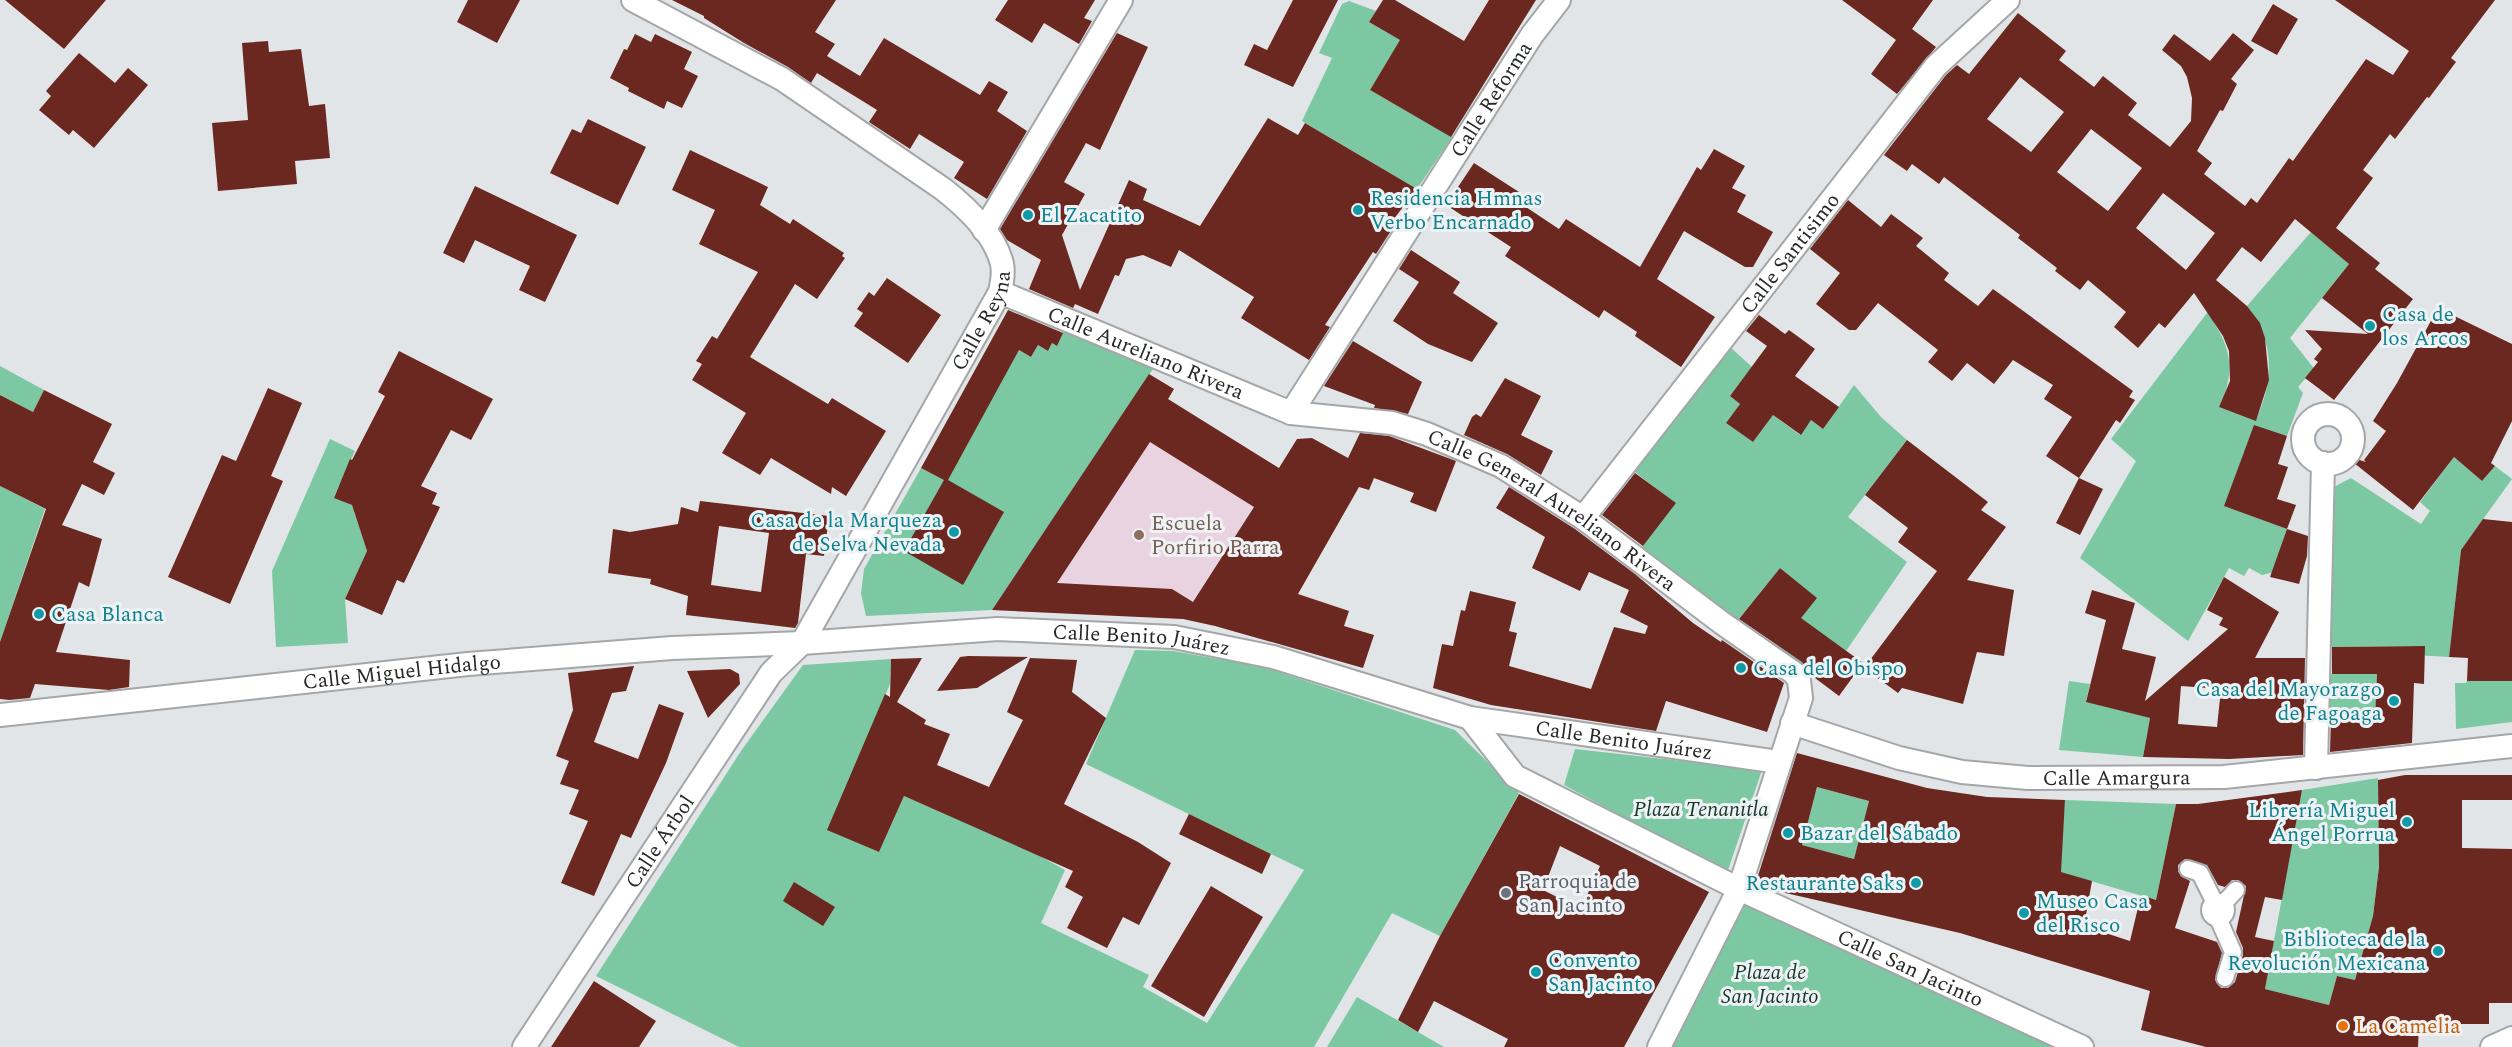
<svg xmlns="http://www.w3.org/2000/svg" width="2512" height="1047" font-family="Spectral,serif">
<rect width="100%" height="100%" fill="#e2e5e7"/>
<path fill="#ead3e0" d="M 1149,374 L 1174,389 L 1168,399 L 1278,468 L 1183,619 L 992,610 Z"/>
<path fill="#7cc8a2" d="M 1349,1 L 1376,11 L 1369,22 L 1414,48 L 1390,57 L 1370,90 L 1452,137 L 1417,189 L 1302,121 L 1332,58 L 1319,53 L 1342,4 Z
M 2311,232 L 2349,264 L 2290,338 L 2316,371 L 2308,380 L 2305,379 L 2298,387 L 2303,393 L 2287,436 L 2271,431 L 2244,452 L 2225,506 L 2287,529 L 2282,544 L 2299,566 L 2262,575 L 2249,568 L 2244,576 L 2229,568 L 2188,641 L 2080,558 L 2136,461 L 2111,439 L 2226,288 L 2239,299 L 2214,323 C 2233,351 2234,377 2219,407 L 2256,420 C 2274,379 2275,342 2247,306 Z
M 1063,331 L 1153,369 L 992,610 L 866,616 L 861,593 L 864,569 L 921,468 L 931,473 L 1019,350 L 1031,357 L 1038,345 L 1048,351 L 1052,343 L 1057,346 Z
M 1729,346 L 1752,367 L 1730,396 L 1740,404 L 1726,423 L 1753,442 L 1773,415 L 1800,435 L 1811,420 L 1823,429 L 1854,385 L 1881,417 L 1907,440 L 1848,517 L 1907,562 L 1846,651 L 1826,637 L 1803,669 L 1776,649 L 1816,598 L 1780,568 L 1737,621 L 1640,550 L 1675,503 L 1631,469 Z
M 0,366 L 44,390 L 33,412 L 0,395 Z
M 330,439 L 355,451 L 334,497 L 352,505 L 367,551 L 345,599 L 348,643 L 276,647 L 272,571 Z
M 2454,457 L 2482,481 L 2495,466 L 2512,479 L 2461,550 L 2449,657 L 2414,655 L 2414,646 L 2331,647 L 2330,489 L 2351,478 L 2421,524 L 2430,511 L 2420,502 Z
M 0,486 L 45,509 L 0,642 Z
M 1135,650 L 1173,651 L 1263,667 L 1455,730 L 1519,793 L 1440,936 L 1392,913 L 1314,1047 L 739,1047 L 596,976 L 741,751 L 803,665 L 891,659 L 890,684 L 828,830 L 879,852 L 904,796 L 1040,856 L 1065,870 L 1041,923 L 1149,975 L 1143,987 L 1207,1023 L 1304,870 L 1086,764 Z
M 2330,674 L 2377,674 L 2375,718 L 2328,718 Z
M 2069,681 L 2090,684 L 2086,701 L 2150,718 L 2143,757 L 2059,750 Z
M 2467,681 L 2512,681 L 2512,722 L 2456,729 L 2455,683 L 2466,683 Z
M 1575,749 L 1762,770 L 1727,873 L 1564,785 Z
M 2378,778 L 2379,867 L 2373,916 L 2355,980 L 2337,976 L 2329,1005 L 2265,989 L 2302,790 Z
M 1817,787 L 1869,801 L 1854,859 L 1802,845 Z
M 2065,800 L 2176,804 L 2156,900 L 2060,872 Z
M 1740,901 L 2060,1047 L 1669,1047 Z
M 1357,997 L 1444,1047 L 1327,1047 Z"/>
<path fill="#6b2820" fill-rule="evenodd" d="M 5,0 L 106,0 L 64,49 Z
M 468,0 L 520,0 L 497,43 L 457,22 Z
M 672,0 L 836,0 L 815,32 L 835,44 L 827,56 L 860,76 L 884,38 L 980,95 L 989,81 L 1008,92 L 997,111 L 1027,131 L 987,199 L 954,178 L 964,162 L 919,134 L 910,149 L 869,122 L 877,110 L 869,105 L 817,73 L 811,83 L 788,67 L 744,43 L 704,18 L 704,16 Z
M 1008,0 L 1095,0 L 1084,18 L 1092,21 L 1079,44 L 1044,23 L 1032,43 L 995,20 Z
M 1293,0 L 1338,0 L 1293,87 L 1244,65 L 1254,44 L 1267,50 Z
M 1383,0 L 1395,0 L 1464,41 L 1489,0 L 1536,0 L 1451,137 L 1370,90 L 1400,40 L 1369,22 Z
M 1842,0 L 1933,0 L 1912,29 L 1936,47 L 1897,94 L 1871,74 L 1896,40 Z
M 2335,0 L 2495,0 L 2451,58 L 2456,62 L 2429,98 L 2427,97 L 2395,139 L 2390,134 L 2363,170 L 2373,178 L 2336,228 L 2380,263 L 2375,269 L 2413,299 L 2334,400 L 2305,378 L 2318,362 L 2314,359 L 2322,349 L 2305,330 L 2368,334 L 2322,298 L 2349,264 L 2295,219 L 2261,262 L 2242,247 L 2216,280 L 2247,306 L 2260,323 L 2265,338 L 2269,380 L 2256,421 L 2219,407 L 2230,381 L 2229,351 L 2223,336 L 2194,293 L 2165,328 L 2159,323 L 2138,348 L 2114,327 L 2126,312 L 2088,280 L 2080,290 L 2055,271 L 2057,268 L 2018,238 L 2020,235 L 1944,177 L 1939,184 L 1912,164 L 1907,171 L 1884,155 L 1946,75 L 1957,65 L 1969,74 L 2018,13 L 2066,51 L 2059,60 L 2094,87 L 2103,76 L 2137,103 L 2128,115 L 2170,147 L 2191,121 L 2192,98 L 2187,77 L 2181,66 L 2162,50 L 2174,34 L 2210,61 L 2233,33 L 2254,50 L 2231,79 L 2237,84 L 2223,111 L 2220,110 L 2197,151 L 2212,163 L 2204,174 L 2245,206 L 2251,198 L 2257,203 L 2289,158 L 2293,161 L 2366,59 L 2393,75 L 2409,51 ZM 2020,77 L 2064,112 L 2031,152 L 1987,119 ZM 2091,129 L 2142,168 L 2108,211 L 2057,172 ZM 2163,193 L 2215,233 L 2186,270 L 2136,228 Z
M 2273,4 L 2298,19 L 2277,55 L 2251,41 Z
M 1117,33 L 1148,47 L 1100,150 L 1086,143 L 1064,182 L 1085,194 L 1062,235 L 1080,290 L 1129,180 L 1147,189 L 1143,200 L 1200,226 L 1268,118 L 1298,135 L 1305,123 L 1417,189 L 1393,220 L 1396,223 L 1376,254 L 1373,252 L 1325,325 L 1330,327 L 1309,360 L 1241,318 L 1254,297 L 1179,250 L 1171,267 L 1143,255 L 1126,259 L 1119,276 L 1115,275 L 1098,314 L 1075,304 L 1073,308 L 1029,289 L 1041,260 L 1007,240 L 1000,229 Z
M 635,34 L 651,42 L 655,34 L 692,52 L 684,69 L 698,76 L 682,108 L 667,101 L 664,109 L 628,91 L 629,88 L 610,78 L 624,49 L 627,50 Z
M 268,41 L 269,52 L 301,49 L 309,106 L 325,104 L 330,158 L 295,161 L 297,184 L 218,191 L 212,123 L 248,120 L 242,43 Z
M 79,53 L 115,83 L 128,68 L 148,85 L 94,148 L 73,130 L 69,135 L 39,110 L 51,96 L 46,91 Z
M 588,119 L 646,147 L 618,205 L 550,173 L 572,129 L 581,133 Z
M 1714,149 L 1745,166 L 1732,188 L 1746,195 L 1737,212 L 1773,232 L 1753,267 L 1745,267 L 1684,231 L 1657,279 L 1715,317 L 1681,367 L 1635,336 L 1637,332 L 1604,310 L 1599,318 L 1505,256 L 1511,247 L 1446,205 L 1474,163 L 1519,192 L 1514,199 L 1559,229 L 1566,219 L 1640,267 L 1697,167 L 1701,170 Z
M 690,150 L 768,187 L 760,205 L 790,224 L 793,219 L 844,253 L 842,256 L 845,258 L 817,299 L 795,284 L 750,357 L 828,404 L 832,398 L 886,431 L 846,496 L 832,487 L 831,494 L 771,458 L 760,475 L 722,453 L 746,413 L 692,380 L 702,364 L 696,361 L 712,336 L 717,339 L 758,272 L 699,244 L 715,210 L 672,190 Z
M 475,186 L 577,235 L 545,302 L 519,290 L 530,266 L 475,240 L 464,263 L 443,253 Z
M 1848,200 L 1881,227 L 1891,214 L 1923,238 L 1916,246 L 1949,273 L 1944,280 L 1978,306 L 1993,289 L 2133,391 L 2129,397 L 2135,400 L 2120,423 L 2116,420 L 2079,478 L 2046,456 L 2072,417 L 2044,399 L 2053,385 L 2013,360 L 1994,384 L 1967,363 L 1952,381 L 1928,362 L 1938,350 L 1878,303 L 1856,330 L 1849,330 L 1816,304 L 1840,273 L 1810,249 Z
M 1411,250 L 1460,282 L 1453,293 L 1498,323 L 1472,362 L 1428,344 L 1393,321 L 1419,282 L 1399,269 Z
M 887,278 L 941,315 L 908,363 L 854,326 L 863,313 L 857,309 L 869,292 L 874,296 Z
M 2438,308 L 2512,344 L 2512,421 L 2491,463 L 2495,466 L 2482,481 L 2454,457 L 2413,510 L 2349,459 L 2350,457 L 2366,462 L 2364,460 L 2386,431 L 2373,421 L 2397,383 Z
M 1008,310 L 1063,333 L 1057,346 L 1052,343 L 1048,351 L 1038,345 L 1031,357 L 1019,350 L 948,480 L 1004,512 L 963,585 L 904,551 L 944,480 L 921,468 Z
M 1759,315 L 1785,334 L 1789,330 L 1815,349 L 1795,376 L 1839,407 L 1823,429 L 1811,420 L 1801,435 L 1773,415 L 1753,442 L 1726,423 L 1740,404 L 1730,396 L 1767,346 L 1746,331 Z
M 1353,341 L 1422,382 L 1408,414 L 1374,408 L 1375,405 L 1324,386 Z
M 399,351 L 493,399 L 471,440 L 451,430 L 421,486 L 437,493 L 432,504 L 440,507 L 404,583 L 397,580 L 382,615 L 345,599 L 367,551 L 352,505 L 334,498 L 350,459 L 352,460 L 385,396 L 378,392 Z
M 1149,374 L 1174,389 L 1168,399 L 1279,468 L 1297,439 L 1312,438 L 1348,458 L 1360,433 L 1389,436 L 1456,461 L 1436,512 L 1410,502 L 1414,493 L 1374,478 L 1369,490 L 1359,487 L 1298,594 L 1349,611 L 1344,626 L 1374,635 L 1363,668 L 1215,626 L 1183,619 L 992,610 ZM 1150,442 L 1254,507 L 1193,602 L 1172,589 L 1057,583 Z
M 1505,378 L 1541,396 L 1521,435 L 1553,451 L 1541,475 L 1507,454 L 1464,435 L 1472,417 L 1476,414 L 1481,417 Z
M 268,388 L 302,403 L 271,476 L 283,481 L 230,604 L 168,577 L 222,455 L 236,461 Z
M 44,390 L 112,424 L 93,462 L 115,473 L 104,495 L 82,484 L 62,525 L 102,539 L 89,587 L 79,582 L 56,652 L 130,660 L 129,687 L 109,690 L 35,684 L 30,698 L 9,700 L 0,699 L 0,642 L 46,509 L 0,486 L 0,395 L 33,412 Z
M 2254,425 L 2287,436 L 2278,464 L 2288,467 L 2277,499 L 2296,505 L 2287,529 L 2224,506 Z
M 1907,440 L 1988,502 L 1981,510 L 2006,527 L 1967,580 L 2014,590 L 2004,656 L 1977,652 L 1963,704 L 1902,688 L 1898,693 L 1864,668 L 1937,571 L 1898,542 L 1908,528 L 1865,495 Z
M 1635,473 L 1676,503 L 1643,546 L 1602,515 Z
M 2079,478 L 2103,489 L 2080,535 L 2056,523 Z
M 1509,487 L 1575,529 L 1635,574 L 1693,623 L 1721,642 L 1722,640 L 1784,683 L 1767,732 L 1666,701 L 1656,731 L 1491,705 L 1433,688 L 1442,644 L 1453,646 L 1461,610 L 1465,611 L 1470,591 L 1516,602 L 1509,631 L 1517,633 L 1509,666 L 1591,689 L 1614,627 L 1645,634 L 1648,626 L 1620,612 L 1629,590 L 1589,572 L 1580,591 L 1532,568 L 1545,537 L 1496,508 Z
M 700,501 L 829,516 L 824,556 L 806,554 L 798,623 L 795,628 L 686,615 L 688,596 L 650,584 L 651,579 L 608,573 L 613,529 L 630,532 L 678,524 L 681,507 L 698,512 ZM 719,526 L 769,533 L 761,592 L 711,585 Z
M 2483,519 L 2512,522 L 2512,681 L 2467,681 L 2468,658 L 2449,657 L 2461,550 Z
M 2287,529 L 2308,536 L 2307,556 L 2299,584 L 2270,577 Z
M 1780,568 L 1817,598 L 1801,618 L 1863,663 L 1839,696 L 1811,675 L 1802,662 L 1739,619 Z
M 2224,577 L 2279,612 L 2255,658 L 2305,658 L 2303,755 L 2229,759 L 2143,757 L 2150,718 L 2086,702 L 2106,620 L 2085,613 L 2092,590 L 2135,603 L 2122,649 L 2156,657 L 2145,701 L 2228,629 L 2219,625 L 2223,618 L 2207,610 ZM 2181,686 L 2221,689 L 2217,727 L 2178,724 Z
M 2425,646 L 2424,684 L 2414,683 L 2412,743 L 2330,752 L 2331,718 L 2375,718 L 2377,674 L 2332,674 L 2332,647 Z
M 960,657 L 968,656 L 1028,657 L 977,688 L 937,691 Z
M 922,658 L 897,702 L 926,720 L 924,724 L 950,734 L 937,765 L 989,787 L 1023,720 L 1007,712 L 1030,658 L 1077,660 L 1072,692 L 1106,718 L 1064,804 L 1138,842 L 1171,863 L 1139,925 L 1123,917 L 1107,948 L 1067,928 L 1083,897 L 1065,887 L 1073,871 L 904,796 L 879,852 L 827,830 L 885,694 L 890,697 L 891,659 Z
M 634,666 L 626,691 L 612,693 L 594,742 L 638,759 L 659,704 L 684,713 L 666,763 L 631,838 L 621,834 L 594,896 L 561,883 L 588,821 L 569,814 L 579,790 L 560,784 L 569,761 L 556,756 L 573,710 L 568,673 Z
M 730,669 L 739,674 L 740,684 L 708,718 L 687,671 Z
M 1797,753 L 1927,788 L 1987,797 L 2065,800 L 2061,872 L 2092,881 L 2084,926 L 2130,941 L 2141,895 L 2156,900 L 2176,804 L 2198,804 L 2302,790 L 2282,900 L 2265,897 L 2255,937 L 2274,941 L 2265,989 L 2329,1005 L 2337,976 L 2355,980 L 2373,916 L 2379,867 L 2378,780 L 2405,775 L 2512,775 L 2512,800 L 2462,800 L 2462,848 L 2512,849 L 2512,1003 L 2489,1003 L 2489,1024 L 2419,1024 L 2418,1047 L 2206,1047 L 2141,1030 L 2150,991 L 1960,933 L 1772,890 L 1756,882 ZM 1817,787 L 1869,801 L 1854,859 L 1802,845 ZM 2185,859 L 2207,865 L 2218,885 L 2225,887 L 2232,880 L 2238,880 L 2246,886 L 2236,932 L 2243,948 L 2243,955 L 2235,982 L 2228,988 L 2221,988 L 2215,980 L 2222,953 L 2217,942 L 2175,928 L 2190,881 L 2181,876 L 2178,871 L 2178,865 Z
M 1519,794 L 1709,892 L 1624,1047 L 1504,1047 L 1508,1039 L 1434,1001 L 1418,1032 L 1398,1020 L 1440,936 ZM 1560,846 L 1600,866 L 1581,909 L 1543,890 Z
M 1189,814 L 1271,854 L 1262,874 L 1179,834 Z
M 794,882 L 835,907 L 823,926 L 783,901 Z
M 1211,886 L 1263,917 L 1204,1017 L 1151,986 Z
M 594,981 L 656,1021 L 639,1047 L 551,1047 Z"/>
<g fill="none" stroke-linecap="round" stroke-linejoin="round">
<g stroke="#a4a6a8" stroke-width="20">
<path id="pedestrian" d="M 2188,869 L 2200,873 L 2215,903
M2210 910a8 8 0 1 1 16 0a8 8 0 1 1-16 0Z
M 2223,904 L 2236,890
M 2218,918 L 2233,952 L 2225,978"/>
</g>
<g stroke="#a4a6a8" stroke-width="26">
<g id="minor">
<path d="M 984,230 L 1121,0"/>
<path id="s1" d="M 1000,292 L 1291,413 L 1392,423 L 1427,434 L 1501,466 L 1583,518 L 1722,623 L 1794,673 L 1799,680 L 1801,698 L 1739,889 L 1659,1047"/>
<path id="s2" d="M 1291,413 L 1532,35 L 1559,0"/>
<circle cx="2328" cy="439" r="25"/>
<path id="s3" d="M 1583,518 L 1936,66 L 2008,0"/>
<path id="s4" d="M 0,715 L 468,664 L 672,648 L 802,643 L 998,629 L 1174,637 L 1273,657 L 1470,718 L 1779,762"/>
<path id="s5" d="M 1470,718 L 1515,776 L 1739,889 L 2082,1047"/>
<path id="s6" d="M 1792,723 L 1899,758 L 1962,772 L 2028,778 L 2224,777 L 2512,746"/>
<path d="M 2316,768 L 2323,463"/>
<path id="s7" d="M 524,1047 L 771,673 L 802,643 L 1000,292 C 1002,283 1004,273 1002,264 C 995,234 966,207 943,189 L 782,79 L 633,0"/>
<path d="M 2492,1047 L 2512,1038"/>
</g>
</g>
<use href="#pedestrian" stroke="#fff" stroke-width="16"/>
<use href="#minor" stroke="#fff" stroke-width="22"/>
</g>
<g fill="#0f9aa8" stroke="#eff2f4" stroke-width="2">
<circle cx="1358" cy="210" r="6"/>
<circle cx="1028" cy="215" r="6"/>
<circle cx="2370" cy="326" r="6"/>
<circle cx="954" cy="532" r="6"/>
<circle cx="39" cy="614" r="6"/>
<circle cx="1741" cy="668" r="6"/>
<circle cx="2394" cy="701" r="6"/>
<circle cx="2407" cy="822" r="6"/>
<circle cx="1788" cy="833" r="6"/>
<circle cx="1916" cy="883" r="6"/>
<circle cx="2024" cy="913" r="6"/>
<circle cx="2438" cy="951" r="6"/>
<circle cx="1536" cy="972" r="6"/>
</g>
<circle fill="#8d6e63" stroke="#eff2f4" stroke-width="2" cx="1139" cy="535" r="6"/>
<circle fill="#6b7280" stroke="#eff2f4" stroke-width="2" cx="1506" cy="893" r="6"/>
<circle fill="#e8710a" stroke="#eff2f4" stroke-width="2" cx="2343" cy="1026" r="6"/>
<g text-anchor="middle" stroke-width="6" stroke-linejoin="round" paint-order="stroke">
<g font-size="21" fill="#272828" stroke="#eff2f4">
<text dy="7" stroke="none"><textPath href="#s2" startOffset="372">Calle Reforma</textPath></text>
<text dy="7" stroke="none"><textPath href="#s3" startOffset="336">Calle Santisimo</textPath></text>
<text dy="7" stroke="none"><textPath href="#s7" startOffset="861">Calle Reyna</textPath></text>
<text dy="7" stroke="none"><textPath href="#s1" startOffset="158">Calle Aureliano Rivera</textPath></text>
<text dy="7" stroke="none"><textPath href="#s1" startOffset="600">Calle General Aureliano Rivera</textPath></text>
<text dy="7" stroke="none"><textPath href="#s4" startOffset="1146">Calle Benito Juárez</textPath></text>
<text dy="7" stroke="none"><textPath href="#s4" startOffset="404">Calle Miguel Hidalgo</textPath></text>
<text dy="7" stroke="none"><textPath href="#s4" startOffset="1641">Calle Benito Juárez</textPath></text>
<text dy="7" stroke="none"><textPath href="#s6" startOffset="332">Calle Amargura</textPath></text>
<text dy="7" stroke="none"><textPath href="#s7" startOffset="246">Calle Árbol</textPath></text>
<text dy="7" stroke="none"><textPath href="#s5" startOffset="513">Calle San Jacinto</textPath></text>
</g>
<g font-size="21" fill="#0d838f" stroke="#eff2f4" text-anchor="start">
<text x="1370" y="205">Residencia Hmnas<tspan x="1370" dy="24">Verbo Encarnado</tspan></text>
<text x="1040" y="222">El Zacatito</text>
<text x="2382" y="321">Casa de<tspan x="2382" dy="24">los Arcos</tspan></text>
<text x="942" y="527" text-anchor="end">Casa de la Marqueza<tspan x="942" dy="24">de Selva Nevada</tspan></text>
<text x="51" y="621">Casa Blanca</text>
<text x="1753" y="675">Casa del Obispo</text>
<text x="2382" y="696" text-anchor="end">Casa del Mayorazgo<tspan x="2382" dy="24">de Fagoaga</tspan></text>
<text x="2395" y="817" text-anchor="end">Librería Miguel<tspan x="2395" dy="24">Ángel Porrua</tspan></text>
<text x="1800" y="840">Bazar del Sábado</text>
<text x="1904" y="890" text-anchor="end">Restaurante Saks</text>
<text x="2036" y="908">Museo Casa<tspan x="2036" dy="24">del Risco</tspan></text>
<text x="2426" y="946" text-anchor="end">Biblioteca de la<tspan x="2426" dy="24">Revolución Mexicana</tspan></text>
<text x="1548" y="967">Convento<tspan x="1548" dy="24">San Jacinto</tspan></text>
</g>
<g font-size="21" fill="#785e54" stroke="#eff2f4" text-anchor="start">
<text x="1151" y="530">Escuela<tspan x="1151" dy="24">Porfirio Parra</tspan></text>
</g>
<g font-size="21" font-style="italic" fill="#143827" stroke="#eff2f4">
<text x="1701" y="816">Plaza Tenanitla</text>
<text x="1770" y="979">Plaza de<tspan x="1770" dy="24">San Jacinto</tspan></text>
</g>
<g font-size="21" fill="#5b616d" stroke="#eff2f4" text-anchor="start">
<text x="1518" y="888">Parroquia de<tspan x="1518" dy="24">San Jacinto</tspan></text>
</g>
<g font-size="21" fill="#c56008" stroke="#eff2f4" text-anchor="start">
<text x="2355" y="1033">La Camelia</text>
</g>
</g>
</svg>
